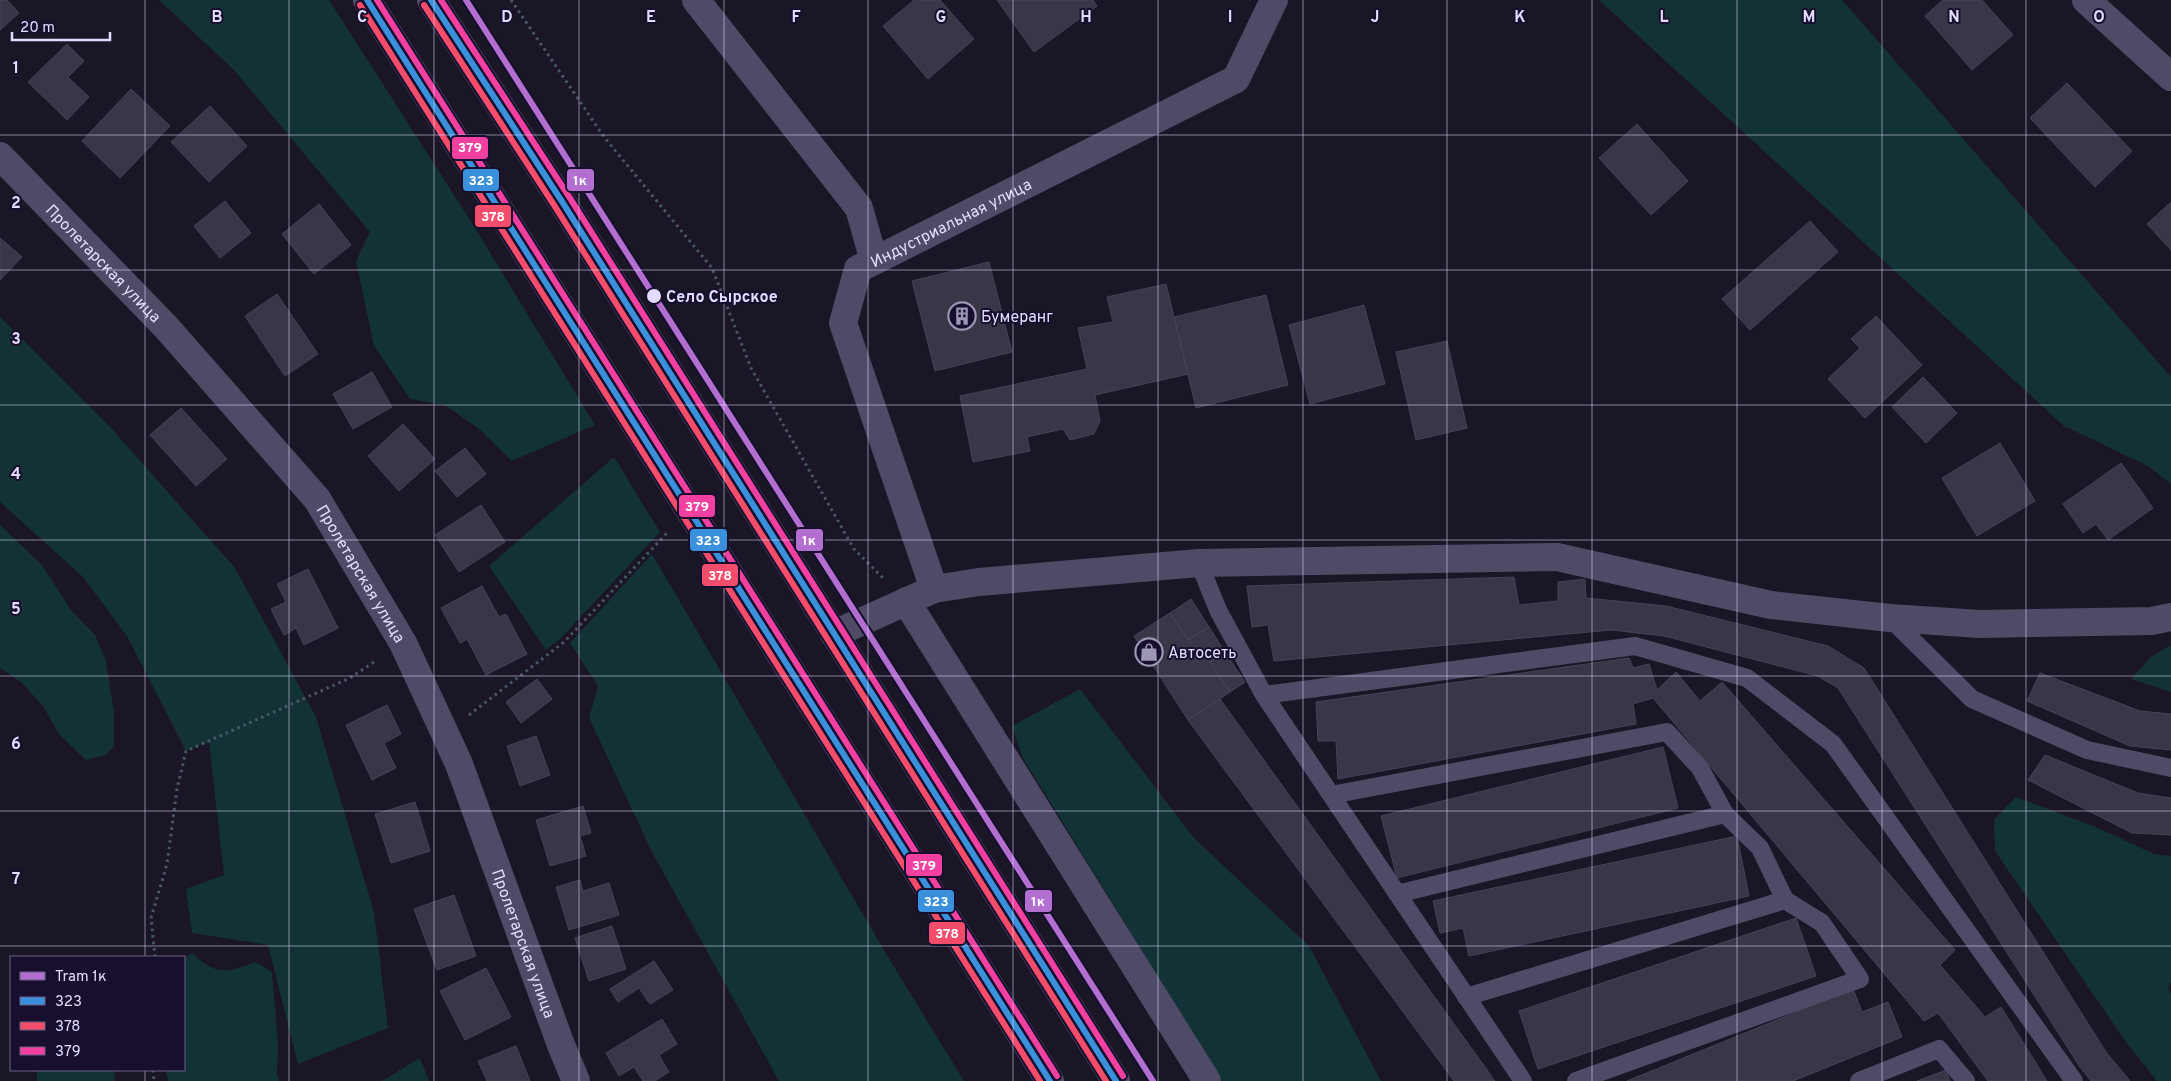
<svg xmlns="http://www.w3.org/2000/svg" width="2171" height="1081" font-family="Overpass,sans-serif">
<rect width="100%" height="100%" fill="#1a1626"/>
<path fill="#133236" d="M 159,0 L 329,0 L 470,220 L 595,425 L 512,461 L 479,429 L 445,405 L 410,399 L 374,346 L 356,261 L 370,232 L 233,69 Z
M 1599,0 L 1842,0 L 2171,377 L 2171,484 L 2148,466 L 2064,426 Z
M 0,317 L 113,430 L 235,568 L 316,717 L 374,912 L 388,1028 L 298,1064 L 268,945 L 192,933 L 186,889 L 224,875 L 209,742 L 186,751 L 127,636 L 83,577 L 0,502 Z
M 614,457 L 660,532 L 559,640 L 546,650 L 489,566 Z
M 0,525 L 42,565 L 71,610 L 95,635 L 106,661 L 114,713 L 114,746 L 106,755 L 86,760 L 59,734 L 43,706 L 21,682 L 0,668 Z
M 652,554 L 888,957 L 964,1081 L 779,1081 L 652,852 L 589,718 L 598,686 L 570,643 Z
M 2171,645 L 2171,692 L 2131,679 L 2151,657 Z
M 1080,689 L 1194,838 L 1309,946 L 1381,1081 L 1222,1081 L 1023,758 L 1012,726 Z
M 2016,797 L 2096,827 L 2154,854 L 2171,856 L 2171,982 L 2168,987 L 2171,995 L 2171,1081 L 2157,1081 L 2126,1042 L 1995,851 L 1994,820 Z
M 192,953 C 217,976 225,973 256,962 L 272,972 L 278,1043 L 277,1075 L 279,1081 L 168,1081 L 166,1070 L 184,1070 L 184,958 Z
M 420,1058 L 429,1081 L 382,1081 Z
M 37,1070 L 114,1070 L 115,1081 L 37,1081 Z"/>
<path fill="#3a3547" stroke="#48415a" d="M 0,0 L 7,0 L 19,13 L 0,30 Z
M 914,0 L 940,0 L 974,39 L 928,79 L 883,26 Z
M 997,0 L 1093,0 L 1097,6 L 1034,52 Z
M 1943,0 L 1982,0 L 2013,35 L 1972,70 L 1925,16 Z
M 67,44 L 84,61 L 68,77 L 89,97 L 67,120 L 28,82 Z
M 2067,83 L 2132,151 L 2095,187 L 2030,118 Z
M 131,89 L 170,126 L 120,178 L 82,141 Z
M 210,106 L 247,146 L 209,182 L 171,142 Z
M 1637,124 L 1688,181 L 1651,215 L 1599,158 Z
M 225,201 L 251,233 L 220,258 L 194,226 Z
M 2171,202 L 2171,250 L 2147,224 Z
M 319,204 L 351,245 L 314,274 L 282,234 Z
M 1810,221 L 1838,252 L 1750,330 L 1722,299 Z
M 0,238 L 22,257 L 0,280 Z
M 989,262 L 1012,352 L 935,371 L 912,281 Z
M 1166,284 L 1188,374 L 1095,395 L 1100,421 L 1094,434 L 1070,440 L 1063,429 L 1027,437 L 1030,451 L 973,462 L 960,396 L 1087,369 L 1078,328 L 1113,322 L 1107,297 Z
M 277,294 L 318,354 L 285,376 L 245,316 Z
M 1266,295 L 1288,385 L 1196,408 L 1174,317 Z
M 1364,305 L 1385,384 L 1310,404 L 1289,325 Z
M 1876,316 L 1922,365 L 1865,418 L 1828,379 L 1860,348 L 1851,339 Z
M 1447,341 L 1467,428 L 1416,440 L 1396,352 Z
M 372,372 L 392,407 L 353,429 L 333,394 Z
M 1923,377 L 1957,413 L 1926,443 L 1892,407 Z
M 181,408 L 227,459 L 196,486 L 150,435 Z
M 403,424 L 435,459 L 399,491 L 368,456 Z
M 2000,443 L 2035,501 L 1977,536 L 1942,478 Z
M 465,448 L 486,474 L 457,497 L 435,471 Z
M 2121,463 L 2153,508 L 2108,540 L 2096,524 L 2083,533 L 2063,504 Z
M 481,505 L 505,542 L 459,572 L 435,535 Z
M 308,569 L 338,628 L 304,645 L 296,628 L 284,635 L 271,609 L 286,602 L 277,584 Z
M 1514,577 L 1519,605 L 1558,601 L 1558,582 L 1585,579 L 1586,598 L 1666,606 L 1828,646 L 1864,668 L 2106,1052 L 2130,1081 L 2091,1081 L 2080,1067 L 1838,688 L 1818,676 L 1664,636 L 1611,630 L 1274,661 L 1268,625 L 1252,627 L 1247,586 Z
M 482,586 L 499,617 L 506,614 L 527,654 L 486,675 L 467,639 L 460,643 L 441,608 Z
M 1191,599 L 1209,627 L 1188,640 L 1170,613 Z
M 1170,613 L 1188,640 L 1209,627 L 1225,652 L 1210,662 L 1230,692 L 1188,720 L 1134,636 Z
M 1225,652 L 1245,682 L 1230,692 L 1210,662 Z
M 1629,658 L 1633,668 L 1649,664 L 1657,690 L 1676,672 L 1700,701 L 1722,682 L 1955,950 L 1940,965 L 1985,1017 L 2001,1007 L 2047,1081 L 1988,1081 L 1938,1013 L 1924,1021 L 1653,698 L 1633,704 L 1636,724 L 1338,779 L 1336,741 L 1318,741 L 1316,702 Z
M 2040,673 L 2140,711 L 2171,714 L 2171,750 L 2130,746 L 2027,701 Z
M 537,679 L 552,699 L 521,723 L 506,702 Z
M 1220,699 L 1495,1081 L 1454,1081 L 1188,720 Z
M 387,705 L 401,734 L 384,743 L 396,768 L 372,780 L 346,725 Z
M 536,736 L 550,775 L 520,786 L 507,746 Z
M 1663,747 L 1678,808 L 1397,878 L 1381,816 Z
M 2045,755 L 2138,793 L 2171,798 L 2171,835 L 2132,833 L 2028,780 Z
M 415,802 L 430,851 L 391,863 L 375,814 Z
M 583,806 L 591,833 L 580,836 L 586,856 L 550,866 L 536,820 Z
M 1737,836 L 1749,896 L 1469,956 L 1463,928 L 1440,933 L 1433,901 Z
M 580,880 L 583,891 L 609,883 L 619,915 L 569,930 L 556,887 Z
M 454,895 L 476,956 L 437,970 L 414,909 Z
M 1796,918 L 1816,976 L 1538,1069 L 1519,1011 Z
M 612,926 L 626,969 L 589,981 L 575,938 Z
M 654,961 L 673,990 L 650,1004 L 639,988 L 618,1002 L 610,989 Z
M 486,968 L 511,1017 L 465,1040 L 440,991 Z
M 1853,989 L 1862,1012 L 1888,1002 L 1902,1037 L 1793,1081 L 1627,1081 Z
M 662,1019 L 677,1044 L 659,1055 L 669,1072 L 655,1081 L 643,1081 L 634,1067 L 619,1076 L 606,1053 Z
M 516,1046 L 530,1081 L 487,1081 L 478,1061 Z
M 1946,1070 L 1950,1081 L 1917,1081 Z"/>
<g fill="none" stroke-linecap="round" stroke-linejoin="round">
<path stroke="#495768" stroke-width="3" stroke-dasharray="2.5 4" stroke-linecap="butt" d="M 511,0 L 604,137 L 712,268 L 751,368 L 854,549 L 884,579
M 469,715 L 564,642 L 668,532
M 155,957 L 151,918 L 167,864 L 177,789 L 186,751 L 350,678 L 377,660
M 153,1070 L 154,1081"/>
<path stroke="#4f4b67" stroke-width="18" d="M 1199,563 L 1218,610 L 1264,695 L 1523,1081
M 1890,618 L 1972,699 L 2087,750 L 2171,768
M 1264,695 L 1635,646 L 1747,678 L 1833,744 L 2074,1081
M 1331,795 L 1667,732 L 1700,768 L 1725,814 L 1760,848 L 1785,900 L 1822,923 L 1860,979 L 1576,1081
M 1397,894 L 1725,814
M 1466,997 L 1785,900
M 1859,1081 L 1939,1049 L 1966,1081"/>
<g stroke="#4f4b67" stroke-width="28">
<path d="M 696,0 L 859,208 L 874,261"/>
<path d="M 2086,0 L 2171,77"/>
<path id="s1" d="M 0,156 L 166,327 L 317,499 L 403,643 L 459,764 L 561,1045 L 576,1081"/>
<path id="s2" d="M 934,589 L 843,323 L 858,269 L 1236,79 L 1274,0"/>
<path d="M 906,601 L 1207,1081"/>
<path d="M 834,634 L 934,589 L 979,582 L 1199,563 L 1557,557 L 1771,605 L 1890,618 L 1980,624 L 2152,621 L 2171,617"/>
</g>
<path stroke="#534e6d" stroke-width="28" d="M 367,0 L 1050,1081
M 431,0 L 561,200 L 1116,1081"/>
<g stroke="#170f2d" stroke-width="10">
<path id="bus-1" d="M 367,0 L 1050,1081
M 431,0 L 561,200 L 1116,1081"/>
</g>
<g stroke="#170f2d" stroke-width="10">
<path id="bus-2" d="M 360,5 L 1040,1081
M 424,5 L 554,205 L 1106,1081"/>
</g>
<g stroke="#170f2d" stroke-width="10">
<path id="bus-3" d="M 377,0 L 1057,1076
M 441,0 L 568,195 L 1123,1076"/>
</g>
<use href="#bus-1" stroke="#3a90db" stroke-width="6"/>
<use href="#bus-2" stroke="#f44d6c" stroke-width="6"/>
<use href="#bus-3" stroke="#f240a1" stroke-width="6"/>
<g stroke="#170f2d" stroke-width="10">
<path id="tram-1" d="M 466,0 L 1153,1081"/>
</g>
<use href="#tram-1" stroke="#b36fd0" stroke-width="6"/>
</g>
<path fill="none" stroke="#e3dcff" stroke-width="1" stroke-opacity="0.55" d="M 145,0 L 145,957M 289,0 L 289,1081M 434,0 L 434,1081M 579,0 L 579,1081M 724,0 L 724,1081M 868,0 L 868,1081M 1013,0 L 1013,1081M 1158,0 L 1158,1081M 1303,0 L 1303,1081M 1447,0 L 1447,1081M 1592,0 L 1592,1081M 1737,0 L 1737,1081M 1882,0 L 1882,1081M 2026,0 L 2026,1081M 0,135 L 2171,135M 0,270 L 2171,270M 0,405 L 2171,405M 0,540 L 2171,540M 0,676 L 2171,676M 0,811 L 2171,811M 0,946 L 2171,946M 145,1070 L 145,1081"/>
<defs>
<g id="building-ring" transform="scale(1.4375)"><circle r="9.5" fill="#170f2d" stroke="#9d97b3" stroke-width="1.5"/><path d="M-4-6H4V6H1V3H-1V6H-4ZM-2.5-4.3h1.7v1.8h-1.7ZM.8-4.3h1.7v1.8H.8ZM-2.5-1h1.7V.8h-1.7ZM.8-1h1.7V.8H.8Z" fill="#9d97b3"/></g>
<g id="shop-ring" transform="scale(1.4375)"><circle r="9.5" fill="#170f2d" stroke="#9d97b3" stroke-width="1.5"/><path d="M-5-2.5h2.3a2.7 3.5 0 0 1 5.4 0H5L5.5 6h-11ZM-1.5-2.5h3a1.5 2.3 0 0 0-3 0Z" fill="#9d97b3"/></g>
</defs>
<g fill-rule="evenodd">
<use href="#building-ring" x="962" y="316"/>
<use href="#shop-ring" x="1149" y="652"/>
</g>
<circle fill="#e3dcff" stroke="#170f2d" stroke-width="2" cx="654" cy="296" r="8"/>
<g text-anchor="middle" stroke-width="4" stroke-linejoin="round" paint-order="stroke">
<g font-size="16" fill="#e3dcff" stroke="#170f2d">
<text dy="6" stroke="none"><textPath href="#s2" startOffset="441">Индустриальная улица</textPath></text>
<text dy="6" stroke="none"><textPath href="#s1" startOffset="149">Пролетарская улица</textPath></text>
<text dy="6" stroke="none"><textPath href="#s1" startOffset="554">Пролетарская улица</textPath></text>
<text dy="6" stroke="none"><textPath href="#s1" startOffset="959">Пролетарская улица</textPath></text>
</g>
<g font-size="16" font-weight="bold" fill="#e3dcff" stroke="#170f2d" text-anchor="start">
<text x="666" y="302">Село Сырское</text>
</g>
<g font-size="16" fill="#e3dcff" stroke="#170f2d" text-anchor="start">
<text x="981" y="322">Бумеранг</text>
<text x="1168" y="658">Автосеть</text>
</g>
</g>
<g font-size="16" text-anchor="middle" font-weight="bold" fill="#e3dcff" stroke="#170f2d" stroke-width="4" stroke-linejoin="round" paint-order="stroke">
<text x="217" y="22">B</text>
<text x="362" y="22">C</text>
<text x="507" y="22">D</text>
<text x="651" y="22">E</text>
<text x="796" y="22">F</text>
<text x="941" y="22">G</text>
<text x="1086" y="22">H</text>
<text x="1230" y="22">I</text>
<text x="1375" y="22">J</text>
<text x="1520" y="22">K</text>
<text x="1664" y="22">L</text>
<text x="1809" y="22">M</text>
<text x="1954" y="22">N</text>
<text x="2099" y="22">O</text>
<text x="16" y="73">1</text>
<text x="16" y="208">2</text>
<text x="16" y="344">3</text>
<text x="16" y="479">4</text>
<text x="16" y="614">5</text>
<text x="16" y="749">6</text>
<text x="16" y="884">7</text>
</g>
<g stroke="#170f2d" stroke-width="2">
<rect x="451" y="136" width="38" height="24" rx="5" fill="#f240a1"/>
<rect x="462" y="168" width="38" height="24" rx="5" fill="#3a90db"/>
<rect x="566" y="168" width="29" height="24" rx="5" fill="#b36fd0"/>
<rect x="474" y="204" width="38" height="24" rx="5" fill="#f44d6c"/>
<rect x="678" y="494" width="38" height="24" rx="5" fill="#f240a1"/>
<rect x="689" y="528" width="39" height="24" rx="5" fill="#3a90db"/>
<rect x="795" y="528" width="29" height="24" rx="5" fill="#b36fd0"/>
<rect x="701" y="563" width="38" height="24" rx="5" fill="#f44d6c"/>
<rect x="905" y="853" width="38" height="24" rx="5" fill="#f240a1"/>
<rect x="917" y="889" width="38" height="24" rx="5" fill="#3a90db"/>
<rect x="1024" y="889" width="29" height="24" rx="5" fill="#b36fd0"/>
<rect x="928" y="921" width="38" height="24" rx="5" fill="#f44d6c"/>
</g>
<g font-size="14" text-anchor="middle" font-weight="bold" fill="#fff">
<text x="470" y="152">379</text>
<text x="481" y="185">323</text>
<text x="580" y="185">1к</text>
<text x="493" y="221">378</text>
<text x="697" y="511">379</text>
<text x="708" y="545">323</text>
<text x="809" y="545">1к</text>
<text x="720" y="580">378</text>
<text x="924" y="870">379</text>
<text x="936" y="906">323</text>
<text x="1038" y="906">1к</text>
<text x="947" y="938">378</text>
</g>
<rect x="10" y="956" width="175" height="115" fill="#170f2d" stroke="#696181"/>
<rect x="20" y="972" width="25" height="8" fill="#b36fd0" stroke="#696181"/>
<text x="55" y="981" font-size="15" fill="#e3dcff">Tram 1к</text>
<rect x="20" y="997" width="25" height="8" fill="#3a90db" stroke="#696181"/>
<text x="55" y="1006" font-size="15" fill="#e3dcff">323</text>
<rect x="20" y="1022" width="25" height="8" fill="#f44d6c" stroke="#696181"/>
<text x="55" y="1031" font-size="15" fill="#e3dcff">378</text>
<rect x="20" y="1047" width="25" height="8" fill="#f240a1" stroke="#696181"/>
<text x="55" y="1056" font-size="15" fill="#e3dcff">379</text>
<path d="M12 32v8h98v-8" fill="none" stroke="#e3dcff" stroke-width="2.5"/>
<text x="20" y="32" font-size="15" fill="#e3dcff" stroke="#170f2d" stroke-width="4" paint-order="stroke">20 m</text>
</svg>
